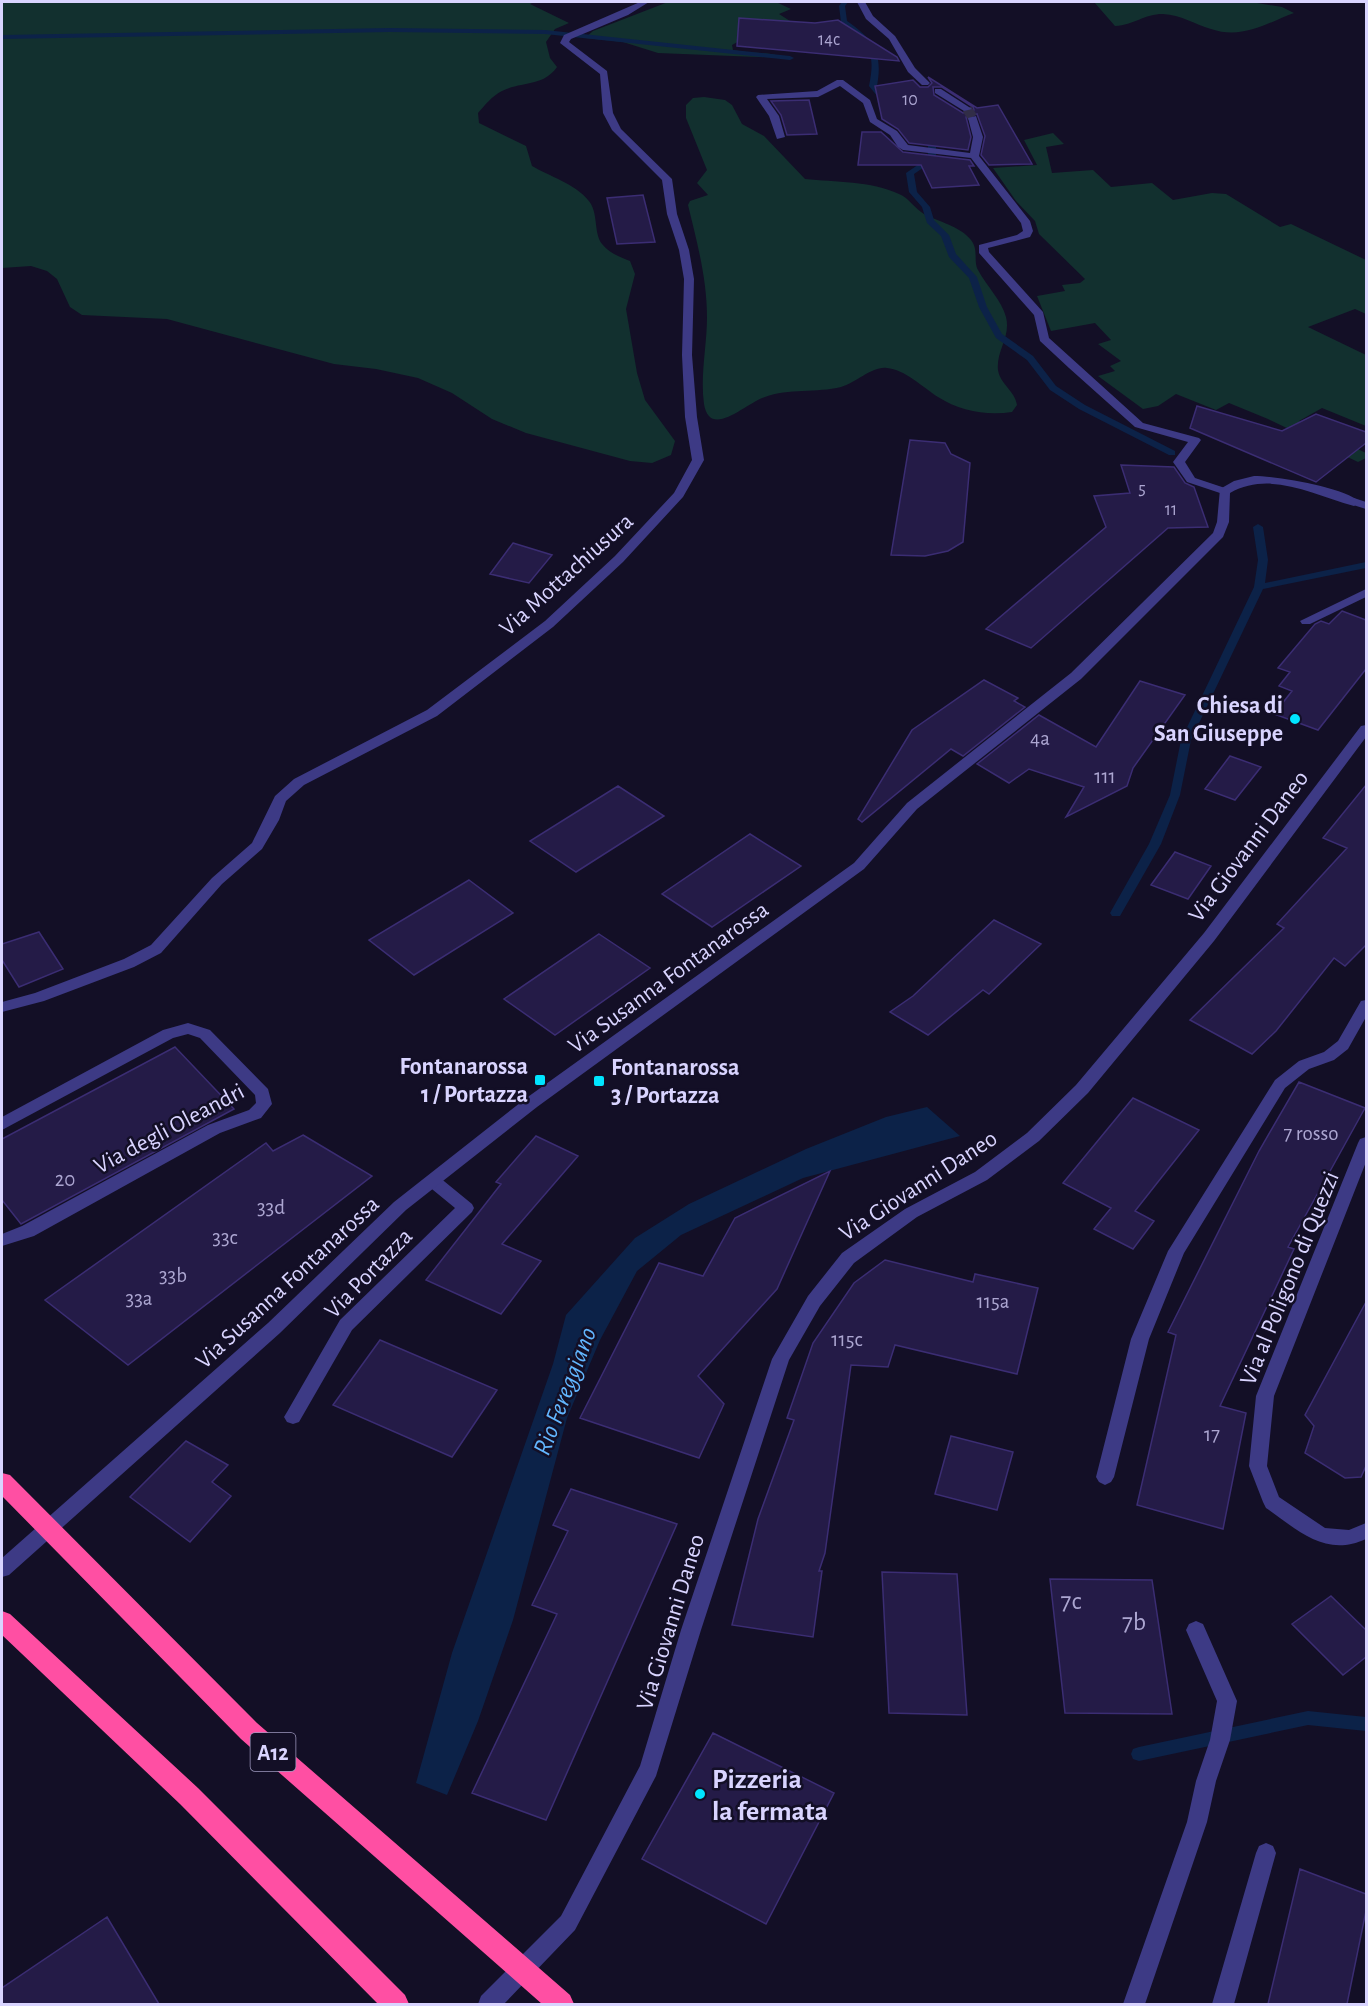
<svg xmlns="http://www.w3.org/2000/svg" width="1368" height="2006" font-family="'Alegreya Sans',sans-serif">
<rect width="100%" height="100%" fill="#130f26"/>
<path fill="#12302f" d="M 2,2 L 534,2 L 530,4 L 569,23 L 555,29 L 546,42 L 550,58 L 557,67 C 543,87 522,81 502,91 C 492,96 485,105 478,113 L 479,123 L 526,146 L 532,166 C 549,176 575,184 588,200 C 599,212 593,232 602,244 C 609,253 620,257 630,261 L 635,274 L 626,309 L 637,373 L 645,400 L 675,441 L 671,455 L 652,463 L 630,461 L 526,433 L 492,419 L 452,393 L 418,378 L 376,369 L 334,364 L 167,319 L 82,315 L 70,307 L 57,279 L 47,271 L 31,266 L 2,268 Z
M 668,2 L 776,2 L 791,9 L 779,14 L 790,21 L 789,29 L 743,39 L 732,45 L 733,50 C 750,54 769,51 785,58 L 658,53 L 623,42 L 585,38 L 593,31 Z
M 1094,2 L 1251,2 L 1282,7 L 1294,13 C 1267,23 1242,40 1211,29 C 1194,24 1181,15 1163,14 C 1144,14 1134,25 1115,26 Z
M 704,97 L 725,100 L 732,105 L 742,124 L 764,136 L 805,179 C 835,182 871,181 899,194 C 909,198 915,209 924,214 C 939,222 960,226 971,240 C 979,250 973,261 978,270 C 986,285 1002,301 1006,317 C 1011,337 996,351 998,370 C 1000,384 1015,391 1017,405 L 1012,412 C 987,416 960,411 938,397 C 924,388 904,369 887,368 C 872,366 856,383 841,387 C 817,393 788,388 765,397 C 746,403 710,440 704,404 C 700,375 707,346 707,317 C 707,279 697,242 688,205 L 690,201 L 708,195 L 697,183 L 707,170 L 686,118 L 686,105 L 693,98 Z
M 1053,133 L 1064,144 L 1046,147 L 1052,173 L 1093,170 L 1111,187 L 1152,183 L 1173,200 L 1212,193 L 1226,194 L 1280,227 L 1291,224 L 1366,260 L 1366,314 L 1355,309 L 1308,327 L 1366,355 L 1366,426 L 1322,408 L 1299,421 L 1366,453 L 1366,458 L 1358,462 L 1268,419 L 1229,403 L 1216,410 L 1176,394 L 1158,406 L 1143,409 L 1098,376 L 1115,371 L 1110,366 L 1121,361 L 1098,344 L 1111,340 L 1095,323 L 1051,331 L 1037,296 L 1065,291 L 1062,285 L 1080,283 L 1085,279 L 1039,234 L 1035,221 L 1016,201 L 993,168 L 1037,165 L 1024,140 Z"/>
<path fill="#0c2248" d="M 927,1107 L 960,1136 L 803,1178 L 681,1235 L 637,1271 L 600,1340 L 567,1418 L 513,1620 L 478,1721 L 447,1795 L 416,1783 L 452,1653 L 553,1364 L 566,1315 L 635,1238 L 689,1204 L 806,1149 L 886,1117 Z"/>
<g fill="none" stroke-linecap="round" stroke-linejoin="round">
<path fill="#0c2248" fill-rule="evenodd" d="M 842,2 L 848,2 L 845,6 L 847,21 C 874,40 883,53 877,86 L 888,98 L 888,102 L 882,102 L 869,86 C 877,47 866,46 841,22 L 839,6 Z
M 390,28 L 545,30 L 790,56 L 794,58 L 790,60 L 545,34 L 390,32 L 2,39 L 2,35 Z
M 925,129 L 931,129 L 936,135 L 936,159 L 914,174 L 917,192 L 930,207 L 934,220 L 949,235 L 956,254 L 977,277 L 987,307 L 1002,334 L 1033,356 L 1056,386 L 1085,405 L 1175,451 L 1175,455 L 1169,455 L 1079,409 L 1050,390 L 1027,360 L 996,338 L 979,307 L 969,278 L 949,257 L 941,236 L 927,223 L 922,207 L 909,192 L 906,173 L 928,158 L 928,135 L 924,131 Z
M 1258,524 L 1263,527 L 1268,560 L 1265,583 L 1366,562 L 1366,568 L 1263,589 L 1191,740 L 1180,795 L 1161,844 L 1120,916 L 1112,916 L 1110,913 L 1149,844 L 1170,795 L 1181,740 L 1254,587 L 1258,560 L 1253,527 Z
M 1308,1711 L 1366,1717 L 1366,1731 L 1308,1725 L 1139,1761 L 1133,1759 L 1131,1754 L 1133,1749 L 1139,1747 Z"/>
</g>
<path fill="#241b47" stroke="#3b2d73" stroke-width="1.5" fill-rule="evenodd" d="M 739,18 L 815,23 L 838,20 L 897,57 L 899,61 L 737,46 Z
M 928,77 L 977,108 L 998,105 L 1032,164 L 989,165 L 981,155 L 985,136 L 977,114 L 966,117 L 971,137 L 968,150 L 909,143 L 898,129 L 882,119 L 875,86 L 913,80 L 920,87 L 928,87 L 932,83 ZM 933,87 L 942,87 L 973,107 L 974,110 L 963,113 L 934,95 Z
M 809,100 L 817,134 L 787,135 L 781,115 L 771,101 Z
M 862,132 L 881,132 L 903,152 L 970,160 L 974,166 L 969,166 L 979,185 L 932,188 L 921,165 L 858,165 Z
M 643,195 L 655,242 L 617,244 L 607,198 Z
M 1197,406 L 1282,431 L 1316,414 L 1366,432 L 1366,443 L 1316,482 L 1190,428 Z
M 910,440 L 945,443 L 951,454 L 970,463 L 963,542 L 948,551 L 925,556 L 891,555 Z
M 1121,465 L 1174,467 L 1185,483 L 1194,487 L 1208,527 L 1168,528 L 1031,648 L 986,629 L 1106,527 L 1094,496 L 1130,493 Z
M 513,543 L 552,555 L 529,583 L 490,574 Z
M 1342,611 L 1366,620 L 1366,669 L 1318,730 L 1274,714 L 1292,691 L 1279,686 L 1290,672 L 1278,668 L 1315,624 L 1321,621 L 1329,624 Z
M 984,680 L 1018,698 L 1014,701 L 1025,707 L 963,756 L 951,749 L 862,822 L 858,819 L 912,730 Z
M 1140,681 L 1185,695 L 1133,768 L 1127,786 L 1066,817 L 1084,787 L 1029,769 L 1009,783 L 977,764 L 1039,715 L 1096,747 Z
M 1230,756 L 1261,767 L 1235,800 L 1205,789 Z
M 1366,785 L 1366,945 L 1345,966 L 1334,958 L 1276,1031 L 1252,1054 L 1190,1020 L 1284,928 L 1277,924 L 1347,848 L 1323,838 Z
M 618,786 L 664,816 L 576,872 L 530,841 Z
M 750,834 L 801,866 L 712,927 L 662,894 Z
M 1175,852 L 1211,866 L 1188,899 L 1151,885 Z
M 469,880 L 513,913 L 414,975 L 369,940 Z
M 994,920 L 1041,944 L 989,994 L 983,990 L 928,1035 L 890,1012 L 913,996 Z
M 39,932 L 63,969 L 19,987 L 2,960 L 2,944 Z
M 599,934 L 650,968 L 555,1035 L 504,999 Z
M 175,1047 L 234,1109 L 21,1224 L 2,1200 L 2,1139 Z
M 1299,1082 L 1365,1108 L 1288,1247 L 1294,1249 L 1220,1406 L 1246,1413 L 1223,1529 L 1137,1505 L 1176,1335 L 1168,1332 L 1259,1151 Z
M 1133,1098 L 1199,1130 L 1135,1211 L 1154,1221 L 1133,1249 L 1094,1229 L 1111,1208 L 1063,1183 Z
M 303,1135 L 372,1176 L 128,1365 L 45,1300 L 266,1143 L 273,1151 Z
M 536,1136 L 578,1156 L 502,1244 L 541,1261 L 501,1314 L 426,1280 L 501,1184 L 496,1182 Z
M 830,1171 L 777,1289 L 698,1376 L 724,1404 L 699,1458 L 580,1418 L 659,1263 L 703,1276 L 735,1218 Z
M 885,1260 L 973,1282 L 975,1274 L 1038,1288 L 1017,1374 L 895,1345 L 888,1367 L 851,1365 L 825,1553 L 819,1571 L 822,1571 L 813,1637 L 732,1625 L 758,1519 L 794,1420 L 787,1418 L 813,1343 L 854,1283 Z
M 1366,1302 L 1366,1466 L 1361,1477 L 1345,1478 L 1305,1453 L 1314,1426 L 1305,1415 Z
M 380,1340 L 497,1390 L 452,1457 L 333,1405 Z
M 951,1436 L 1013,1452 L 997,1510 L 935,1494 Z
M 186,1441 L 228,1465 L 212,1482 L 231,1496 L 190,1542 L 130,1497 Z
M 571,1489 L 677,1524 L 546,1820 L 472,1793 L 557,1614 L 532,1605 L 568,1531 L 553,1525 Z
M 882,1572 L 957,1574 L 967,1715 L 889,1713 Z
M 1050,1579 L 1152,1580 L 1172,1714 L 1065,1713 Z
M 1331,1596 L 1366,1630 L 1366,1657 L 1343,1675 L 1292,1624 Z
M 713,1733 L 834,1793 L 766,1924 L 642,1859 Z
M 1300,1869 L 1366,1894 L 1366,1911 L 1347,2004 L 1268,2004 Z
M 107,1917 L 159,2004 L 2,2004 L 2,1988 Z"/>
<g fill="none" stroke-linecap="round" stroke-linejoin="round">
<path stroke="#312d47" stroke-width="10" stroke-dasharray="10 4.5" stroke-linecap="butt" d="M 967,109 L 973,118"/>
<path fill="#3d3a85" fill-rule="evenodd" d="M 1366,589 L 1366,597 L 1310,624 L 1302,624 L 1300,621 Z
M 188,1023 L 210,1030 L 268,1089 L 272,1104 L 261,1118 L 220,1133 L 34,1236 L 2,1246 L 2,1234 L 22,1226 L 208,1125 L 249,1110 L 256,1103 L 255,1095 L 200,1038 L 188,1034 L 173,1038 L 2,1130 L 2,1117 L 163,1030 Z
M 1196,1621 L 1203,1624 L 1237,1701 L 1230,1740 L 1216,1781 L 1207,1822 L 1145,2004 L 1123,2004 L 1187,1822 L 1196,1781 L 1210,1740 L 1217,1701 L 1186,1630 L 1189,1624 Z
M 1266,1843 L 1273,1846 L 1276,1853 L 1234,2004 L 1212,2004 L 1256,1853 L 1259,1846 Z"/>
<path fill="#3d3a85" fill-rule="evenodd" d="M 857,2 L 865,2 L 873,16 L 895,36 L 915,68 L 930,83 L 928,85 L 922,85 L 908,72 L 889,39 L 866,19 Z
M 837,80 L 843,80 L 870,100 L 877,119 L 897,131 L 908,145 L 970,153 L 973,137 L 968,118 L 976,116 L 983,137 L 979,156 L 1030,221 L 1033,231 L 1030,237 L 992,247 L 988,248 L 989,252 L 1043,312 L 1049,338 L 1143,423 L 1199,438 L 1201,440 L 1185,462 L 1195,478 L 1228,489 L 1228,493 L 1220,493 L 1187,482 L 1173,462 L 1188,442 L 1135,427 L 1069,368 L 1040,341 L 1034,315 L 979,253 L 979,245 L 1017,235 L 1023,231 L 1021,223 L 971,158 L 903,150 L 898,147 L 890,135 L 870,122 L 863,103 L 840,86 L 818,97 L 767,99 L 779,116 L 785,137 L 777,139 L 769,116 L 756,97 L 758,95 L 817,91 Z
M 935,89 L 941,89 L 972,109 L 964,111 L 935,93 Z
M 433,1175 L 439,1177 L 472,1204 L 474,1208 L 472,1212 L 352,1330 L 299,1422 L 293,1424 L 287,1422 L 284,1417 L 287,1412 L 340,1320 L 455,1208 L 427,1185 L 425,1181 L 427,1177 Z"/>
<path fill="#3d3a85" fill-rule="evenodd" d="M 640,2 L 649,2 L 628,15 L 571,39 L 569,42 L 607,71 L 613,113 L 621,129 L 672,179 L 677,214 L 689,250 L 694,279 L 692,355 L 697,417 L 704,460 L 683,497 L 623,562 L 553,627 L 437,716 L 304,785 L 286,801 L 279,820 L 262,849 L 222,884 L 161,953 L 134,967 L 44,1001 L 2,1012 L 2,1002 L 35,993 L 124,959 L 151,945 L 212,878 L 252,843 L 275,796 L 294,779 L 427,710 L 545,621 L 615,556 L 674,493 L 692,460 L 685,417 L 682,355 L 684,279 L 679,250 L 667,214 L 662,180 L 612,130 L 603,113 L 600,74 L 560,43 L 564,35 Z
M 1254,476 C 1277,476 1343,487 1360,502 L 1354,506 C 1313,495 1271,470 1230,493 L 1229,522 L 1223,537 L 1081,679 L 917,809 L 864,869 L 537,1107 L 406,1210 L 280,1333 L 9,1575 L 2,1577 L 2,1558 L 268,1323 L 394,1202 L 525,1099 L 854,863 L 907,803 L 1071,673 L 1213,533 L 1217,522 L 1220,489 L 1234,481 Z
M 1366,1000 L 1366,1017 L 1348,1049 L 1334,1060 L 1309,1069 L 1285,1088 L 1184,1253 L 1149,1339 L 1114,1477 L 1111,1482 L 1105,1485 L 1099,1482 L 1096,1477 L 1131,1339 L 1168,1251 L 1275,1080 L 1299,1061 L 1324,1052 L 1338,1041 L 1361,1001 Z
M 1366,1137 L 1366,1162 L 1274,1396 L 1267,1466 L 1279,1497 L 1325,1528 L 1349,1530 L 1366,1523 L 1366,1539 C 1325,1558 1298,1530 1266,1508 L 1263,1502 L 1249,1466 L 1256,1396 L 1358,1143 L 1360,1139 Z"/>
<path fill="#3d3a85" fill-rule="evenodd" d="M 1354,498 L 1366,502 L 1366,509 L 1350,504 L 1350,500 Z
M 1366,725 L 1366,737 L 1214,941 L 1088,1093 L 1039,1141 L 987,1180 L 917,1217 L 854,1263 L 820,1306 L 789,1360 L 701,1630 L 656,1776 L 575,1930 L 504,2004 L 478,2004 L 481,1996 L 561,1916 L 640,1766 L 681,1630 L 772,1359 L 808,1296 L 842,1253 L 905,1209 L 975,1172 L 1027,1133 L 1076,1085 L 1204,933 L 1361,726 Z"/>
<path fill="#ff4fa3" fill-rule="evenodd" d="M 2,1473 L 10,1475 L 257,1723 L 570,1995 L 574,2004 L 542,2004 L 241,1739 L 2,1496 Z
M 2,1611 L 10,1614 L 198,1788 L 405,1995 L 409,2004 L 378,2004 L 180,1804 L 2,1635 Z"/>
</g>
<g fill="#00e5ff" stroke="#130f26" stroke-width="2">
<circle cx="1295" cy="719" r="6"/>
<rect x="534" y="1074" width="12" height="12" rx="3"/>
<rect x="593" y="1075" width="12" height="12" rx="3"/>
<circle cx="700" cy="1794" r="6"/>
</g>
<g text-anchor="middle" stroke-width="5" stroke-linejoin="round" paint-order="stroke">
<g font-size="18" fill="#aca6d1">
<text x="829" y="45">14c</text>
<text x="910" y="105">10</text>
<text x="1142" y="494">5</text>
<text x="1171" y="515">11</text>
</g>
<g font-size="21" fill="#aca6d1">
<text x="1040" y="745">4a</text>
<text x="1105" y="783">111</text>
<text x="1311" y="1140">7 rosso</text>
<text x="65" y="1186">20</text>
<text x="271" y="1214">33d</text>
<text x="225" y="1244">33c</text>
<text x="173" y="1282">33b</text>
<text x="139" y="1305">33a</text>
<text x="993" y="1308">115a</text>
<text x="847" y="1346">115c</text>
<text x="1212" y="1441">17</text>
</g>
<rect fill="#130f26" stroke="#9e99be" stroke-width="1.5" x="250.5" y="1733" width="45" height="38" rx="4.5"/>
<g font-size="22" font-weight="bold" fill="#d9d4ff">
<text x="273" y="1760">A12</text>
</g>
<g font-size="24" fill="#d9d4ff" stroke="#130f26">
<text transform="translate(566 574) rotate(-42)" y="8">Via Mottachiusura</text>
<text transform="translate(1248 846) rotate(-53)" y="8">Via Giovanni Daneo</text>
<text transform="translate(668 977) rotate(-36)" y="8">Via Susanna Fontanarossa</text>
<text transform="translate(169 1128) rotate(-28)" y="8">Via degli Oleandri</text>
<text transform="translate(918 1185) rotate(-33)" y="8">Via Giovanni Daneo</text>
<text transform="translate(368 1273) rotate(-46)" y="8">Via Portazza</text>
<text transform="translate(1289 1278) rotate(-68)" y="8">Via al Poligono di Quezzi</text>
<text transform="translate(287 1282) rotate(-43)" y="8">Via Susanna Fontanarossa</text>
<text transform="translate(670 1622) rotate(-73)" y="8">Via Giovanni Daneo</text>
</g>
<g font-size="24" font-weight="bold" fill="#d9d4ff" stroke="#130f26" text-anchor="end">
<text x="1283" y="713">Chiesa di<tspan x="1283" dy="28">San Giuseppe</tspan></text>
<text x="528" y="1074">Fontanarossa<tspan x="528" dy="28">1 / Portazza</tspan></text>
<text x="611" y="1075" text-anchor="start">Fontanarossa<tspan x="611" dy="28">3 / Portazza</tspan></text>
</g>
<g font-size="26" font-style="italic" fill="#62b6ff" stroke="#130f26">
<text transform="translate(564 1391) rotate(-69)" y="9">Rio Fereggiano</text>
</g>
<g font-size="26" fill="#aca6d1">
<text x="1071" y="1609">7c</text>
<text x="1134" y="1630">7b</text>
</g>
<g font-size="28" font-weight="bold" fill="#d9d4ff" stroke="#130f26" text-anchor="start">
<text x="712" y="1788">Pizzeria<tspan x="712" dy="32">la fermata</tspan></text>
</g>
</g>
<rect width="1368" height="2006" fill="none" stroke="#d9d4ff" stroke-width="6"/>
</svg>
